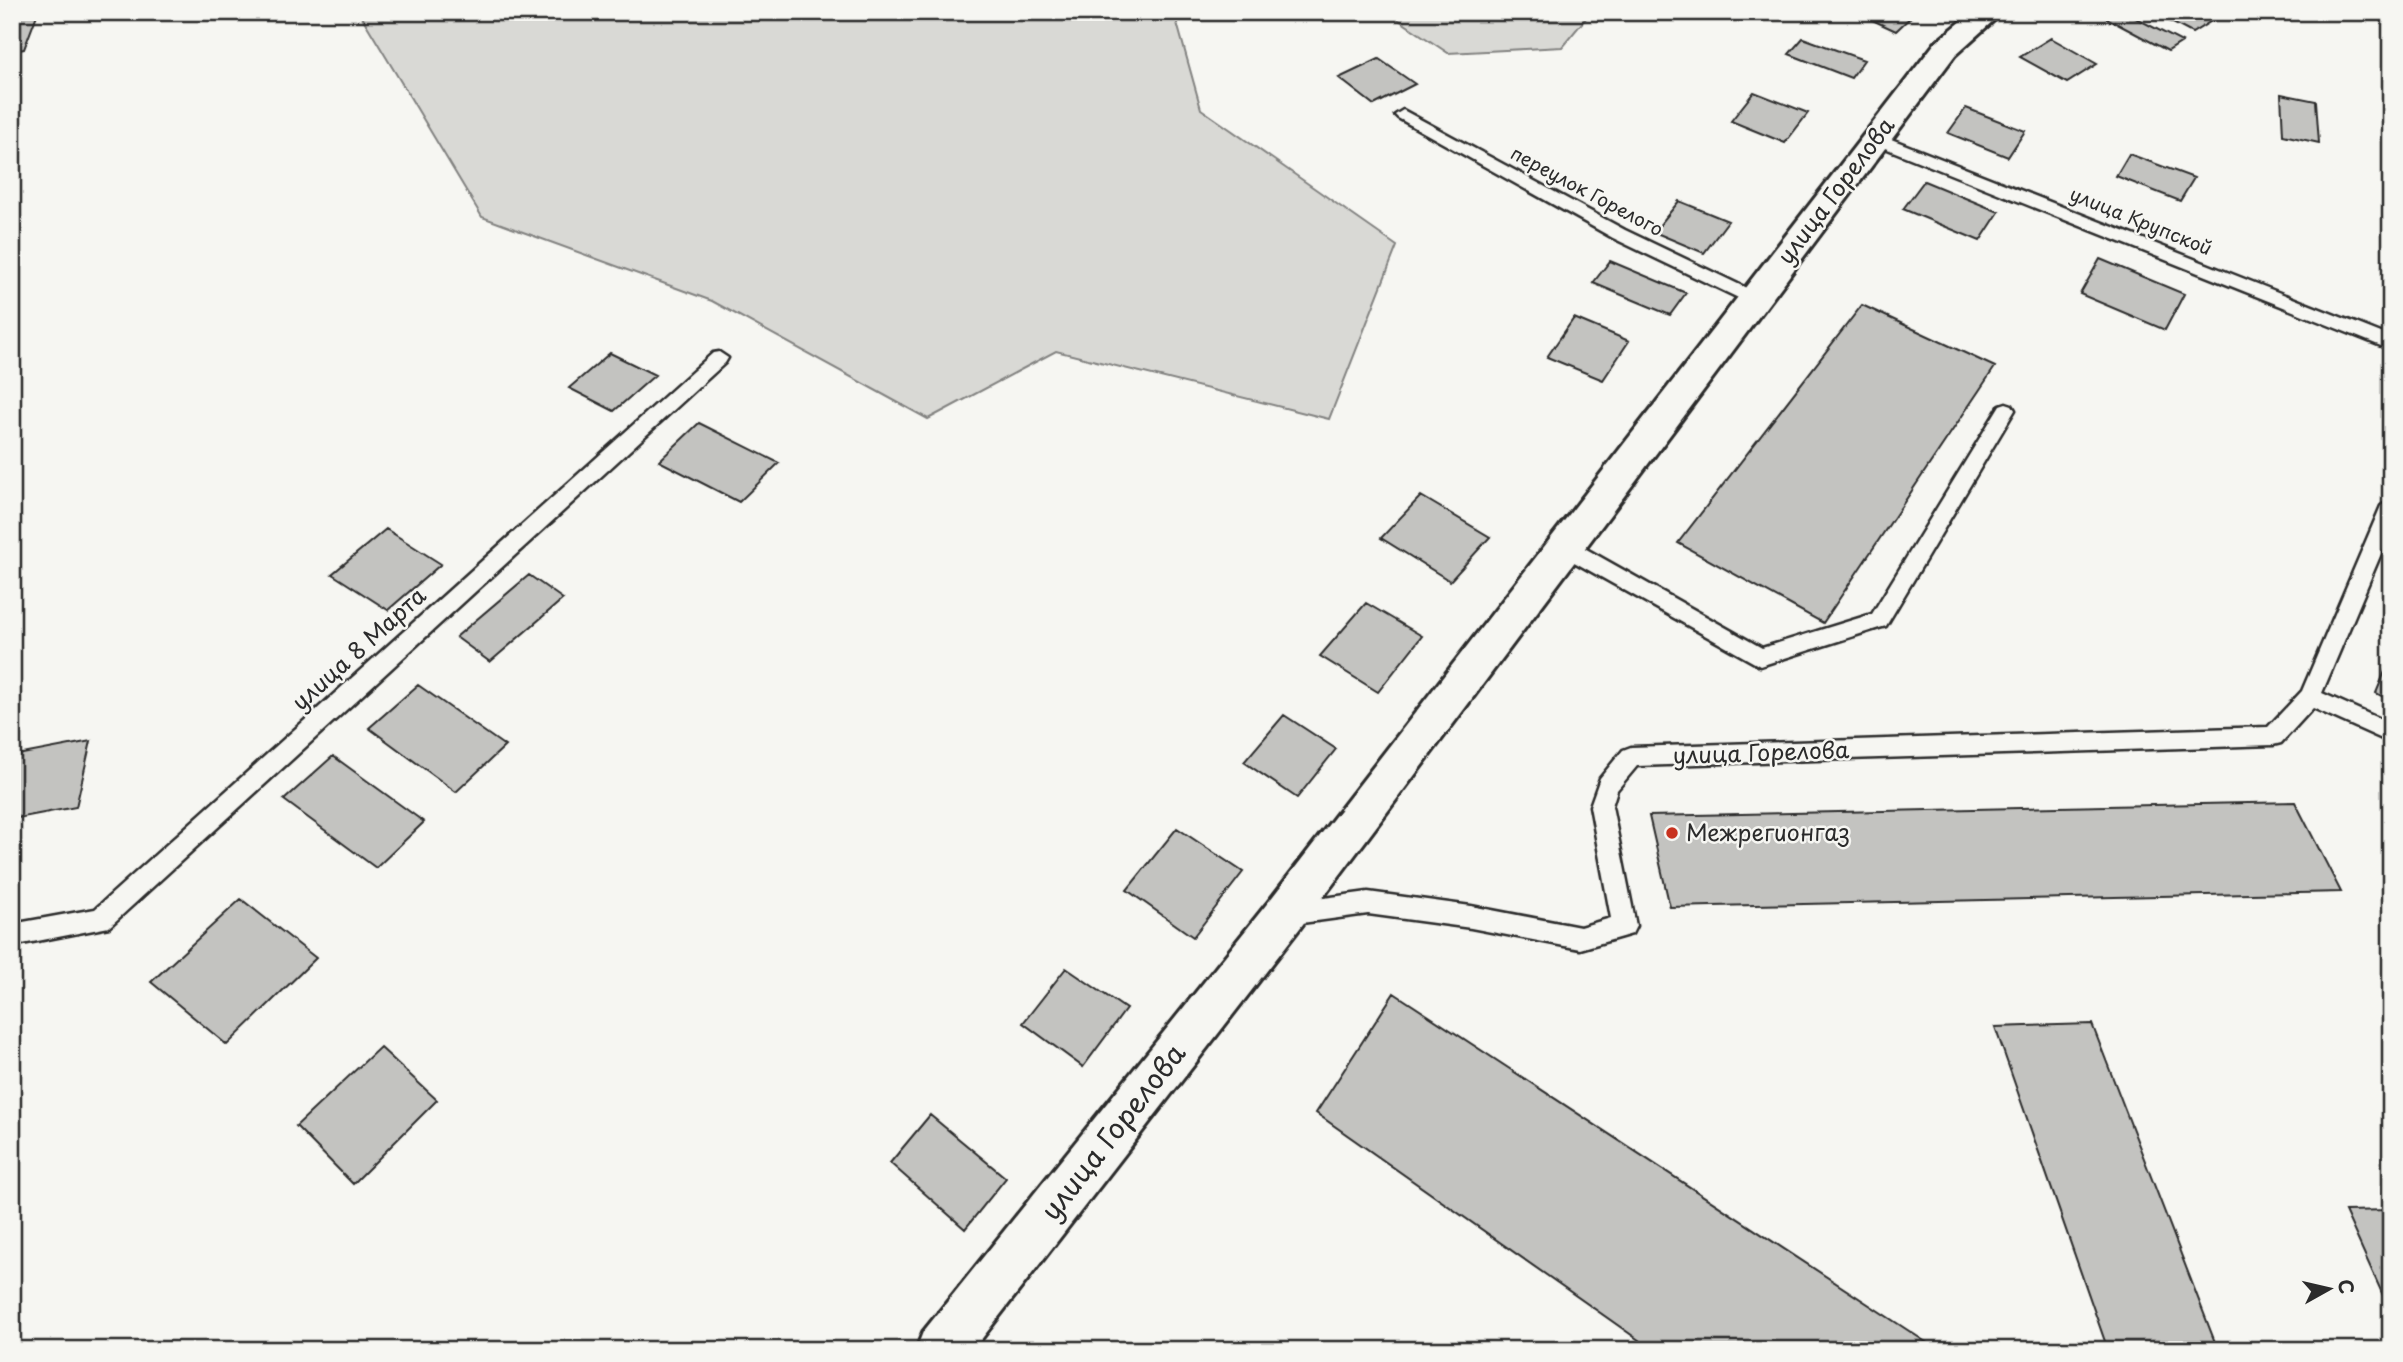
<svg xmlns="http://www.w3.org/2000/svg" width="2403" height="1362" font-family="'Playpen Sans',sans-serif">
<rect width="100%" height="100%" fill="#f6f6f2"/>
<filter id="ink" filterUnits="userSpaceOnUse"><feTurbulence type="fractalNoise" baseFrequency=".0143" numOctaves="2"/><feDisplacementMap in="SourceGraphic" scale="14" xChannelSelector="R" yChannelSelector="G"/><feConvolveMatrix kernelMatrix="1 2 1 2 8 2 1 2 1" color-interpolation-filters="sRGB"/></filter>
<g filter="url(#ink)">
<path fill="#d9d9d5" stroke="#828280" stroke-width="2" d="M 359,12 L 1174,12 L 1201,109 L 1397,246 L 1329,419 L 1056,351 L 928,419 L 712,301 L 482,217 Z
M 1387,12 L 1591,12 L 1562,47 L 1448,53 Z"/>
<path fill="#c3c3c0" stroke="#2b2b2b" stroke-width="2" d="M 38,12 L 24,49 L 12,51 L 12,14 Z
M 1855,12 L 1916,12 L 1896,31 Z
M 2095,12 L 2124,12 L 2182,42 L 2168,51 Z
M 2176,12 L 2226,12 L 2192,33 L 2165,19 Z
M 1803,38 L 1864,60 L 1851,78 L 1789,54 Z
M 2051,38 L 2097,64 L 2067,83 L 2020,57 Z
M 1379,59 L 1415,84 L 1374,105 L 1339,78 Z
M 1754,92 L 1808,113 L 1785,143 L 1731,121 Z
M 2281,94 L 2316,101 L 2319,143 L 2283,135 Z
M 1966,108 L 2025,131 L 2008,157 L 1948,133 Z
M 2129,154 L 2194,178 L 2180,201 L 2116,176 Z
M 1924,181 L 1999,212 L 1980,241 L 1903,209 Z
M 1679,201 L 1728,221 L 1704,253 L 1654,232 Z
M 2100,259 L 2184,294 L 2165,330 L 2080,294 Z
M 1610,261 L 1686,293 L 1670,315 L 1593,283 Z
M 1862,305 L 1995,367 L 1823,623 L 1678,543 Z
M 1574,318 L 1629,341 L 1603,380 L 1547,357 Z
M 610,353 L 655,375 L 614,411 L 569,388 Z
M 699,423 L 779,463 L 739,502 L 659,461 Z
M 1421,496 L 1490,537 L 1450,581 L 1381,538 Z
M 386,529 L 441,564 L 388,610 L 332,574 Z
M 529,575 L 563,599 L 490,662 L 456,637 Z
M 1366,603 L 1422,636 L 1378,692 L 1320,656 Z
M 2391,657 L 2391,701 L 2376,693 Z
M 418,685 L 505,746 L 456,792 L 369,728 Z
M 1284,715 L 1336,749 L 1297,798 L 1244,762 Z
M 91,741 L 76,807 L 12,819 L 12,756 Z
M 333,756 L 424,822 L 376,868 L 284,800 Z
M 2295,802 L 2341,892 L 1670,907 L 1649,816 Z
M 1177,828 L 1243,872 L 1193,937 L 1127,890 Z
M 241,899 L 316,958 L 227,1045 L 151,982 Z
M 1066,968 L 1126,1009 L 1083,1067 L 1023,1023 Z
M 1394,993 L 1935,1348 L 1934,1350 L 1653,1350 L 1316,1113 Z
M 2092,1024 L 2218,1350 L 2108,1350 L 1995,1027 Z
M 380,1047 L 437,1100 L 353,1184 L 296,1126 Z
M 930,1115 L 1006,1178 L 965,1229 L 890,1163 Z
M 2391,1210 L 2391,1313 L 2345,1211 Z"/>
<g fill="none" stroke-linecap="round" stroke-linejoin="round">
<g stroke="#2b2b2b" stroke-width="5">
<path id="service" d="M 1403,110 L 1625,230 L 1761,295 L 1764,299 L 1755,305 L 1749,303 L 1613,238 L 1398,118 L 1395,115 Z
M 1876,133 L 2391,337 L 2391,350 L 1870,142 L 1868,138 Z
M 719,352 L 728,358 L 725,363 L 109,927 L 12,946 L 12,924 L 95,909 L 713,353 Z
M 2006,403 L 2012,405 L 2015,410 L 2012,415 L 1886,626 L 1879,628 L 1760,666 L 1558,553 L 1555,547 L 1558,541 L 1572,541 L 1762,648 L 1872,614 L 2000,405 Z
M 2391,499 L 2391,530 L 2322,693 L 2391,724 L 2391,743 L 2313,708 L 2281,743 L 2273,745 L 1637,766 L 1617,790 L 1612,806 L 1636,926 L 1632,934 L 1580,949 L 1471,928 L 1368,914 L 1287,925 L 1279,922 L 1275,914 L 1279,906 L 1287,903 L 1368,892 L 1471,906 L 1580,927 L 1611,918 L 1590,806 L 1600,778 L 1623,750 L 1631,747 L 2268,727 L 2302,691 L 2381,506 Z"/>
</g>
<g stroke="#2b2b2b" stroke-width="6">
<path id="tertiary" d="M 1973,12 L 2003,12 L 1955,55 L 1300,928 L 973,1350 L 916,1350 L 923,1332 L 1270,900 L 1935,43 Z"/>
</g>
<use href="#service" fill="#f6f6f2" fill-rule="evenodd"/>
<use href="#tertiary" fill="#f6f6f2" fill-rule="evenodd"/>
</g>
</g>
<circle fill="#c8321e" stroke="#f6f6f2" stroke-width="2.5" cx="1672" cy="833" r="7"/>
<g text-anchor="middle" stroke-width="5" stroke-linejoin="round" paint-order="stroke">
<g font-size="19" fill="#2b2b2b" stroke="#f6f6f2">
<text transform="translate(1587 191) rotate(28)" y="7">переулок Горелого</text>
<text transform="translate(2141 221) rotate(22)" y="7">улица Крупской</text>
</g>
<g font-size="23" fill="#2b2b2b" stroke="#f6f6f2">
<text transform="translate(1836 191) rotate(-53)" y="8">улица Горелова</text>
<text transform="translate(359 649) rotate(-42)" y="8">улица 8 Марта</text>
<text transform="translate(1761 753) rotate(-2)" y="8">улица Горелова</text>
</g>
<g font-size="23" fill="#2b2b2b" stroke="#f6f6f2" text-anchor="start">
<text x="1686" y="841">Межрегионгаз</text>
</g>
<g font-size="28" fill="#2b2b2b" stroke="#f6f6f2">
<text transform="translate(1113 1132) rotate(-52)" y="10">улица Горелова</text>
</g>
</g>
<rect width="2403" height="1362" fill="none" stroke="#f6f6f2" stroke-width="42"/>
<rect x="21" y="21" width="2361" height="1320" fill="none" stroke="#2b2b2b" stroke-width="2.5" filter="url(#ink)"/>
<g transform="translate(2329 1289) rotate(82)" stroke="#f6f6f2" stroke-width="5" paint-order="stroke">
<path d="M0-5L12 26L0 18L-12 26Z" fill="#2b2b2b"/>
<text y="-10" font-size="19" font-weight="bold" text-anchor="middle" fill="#2b2b2b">С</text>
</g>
</svg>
